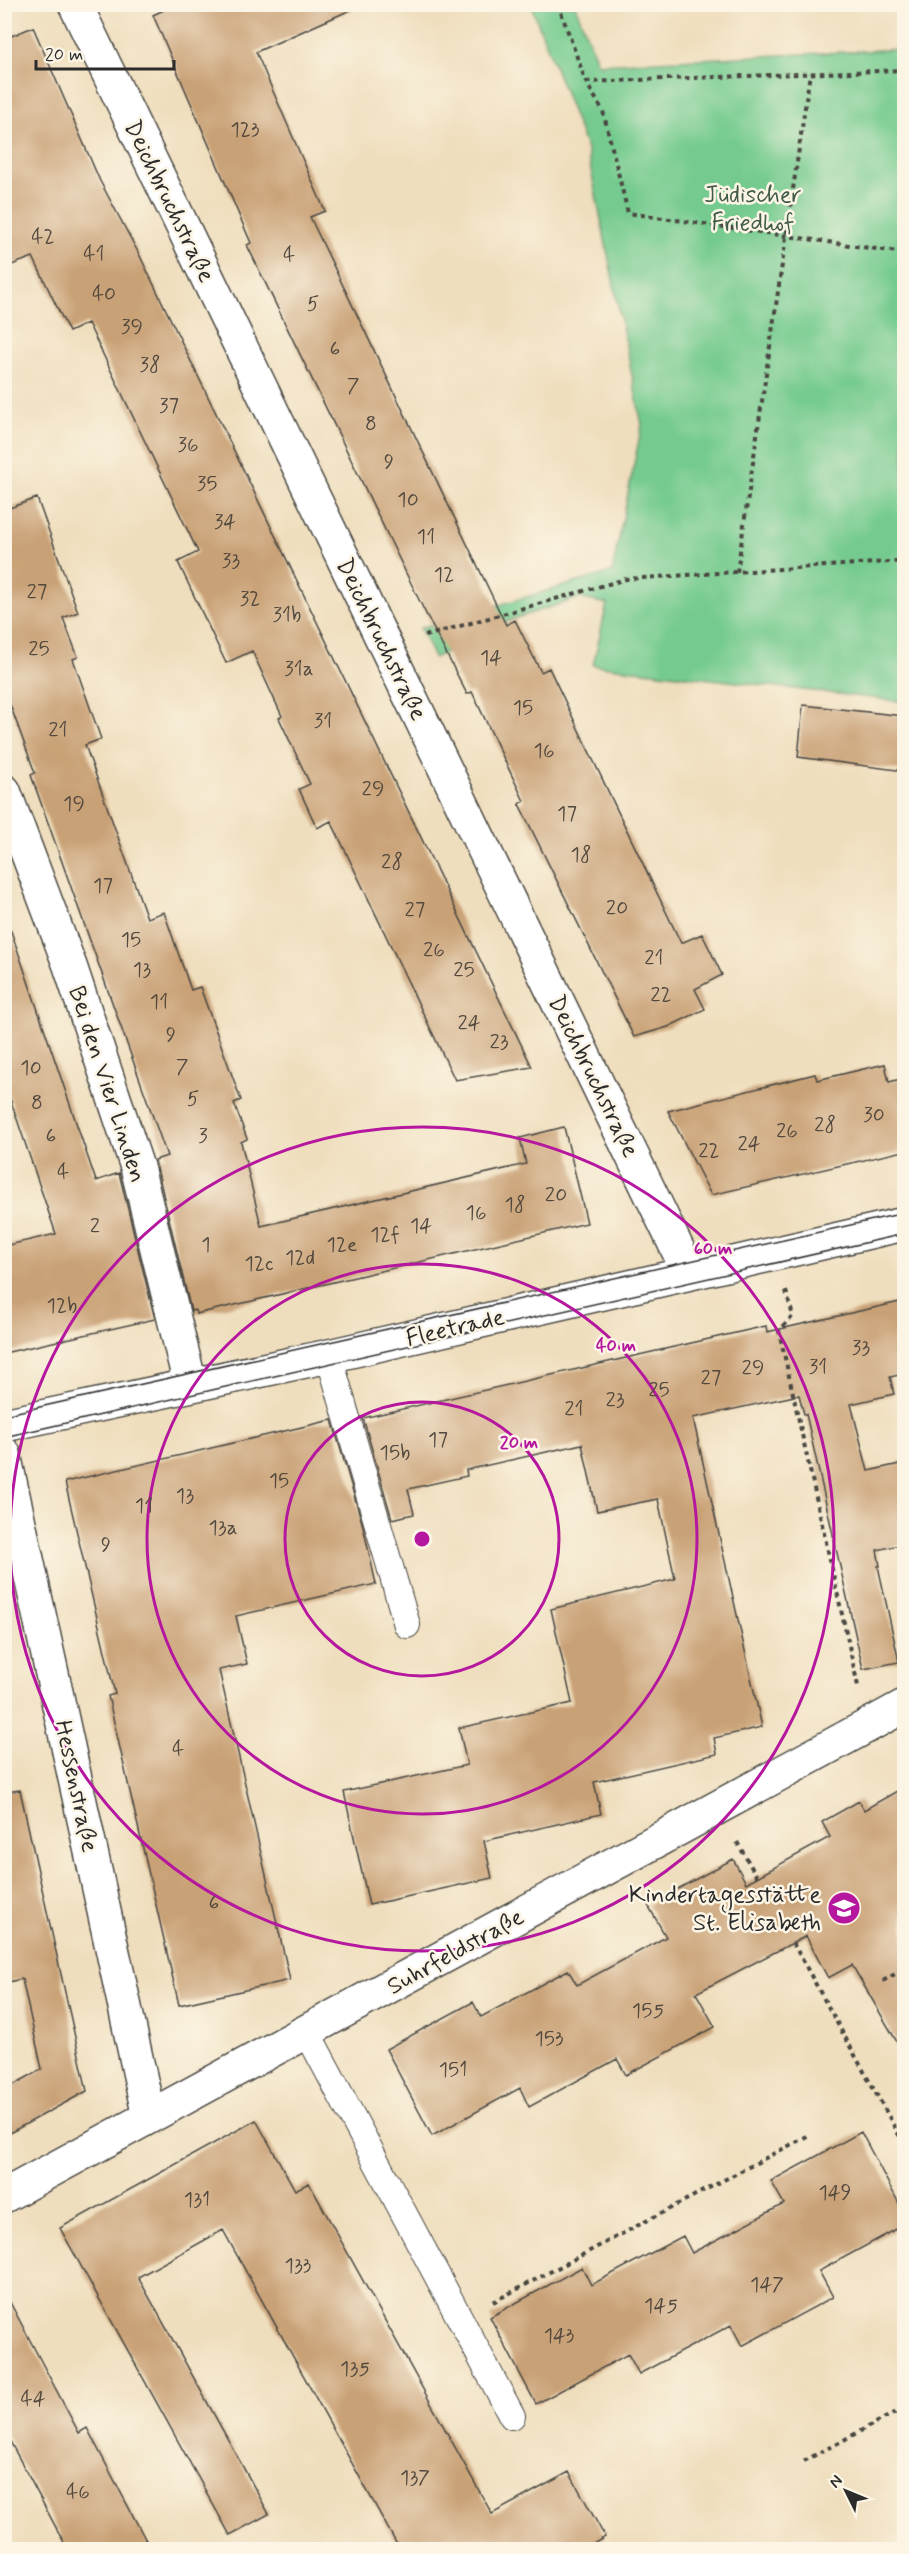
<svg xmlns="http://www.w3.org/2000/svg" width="909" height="2554" font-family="Mynerve,sans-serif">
<rect width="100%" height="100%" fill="#fcf5e5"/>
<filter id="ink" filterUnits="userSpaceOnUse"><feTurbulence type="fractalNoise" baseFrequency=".0167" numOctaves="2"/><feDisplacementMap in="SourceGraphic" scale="12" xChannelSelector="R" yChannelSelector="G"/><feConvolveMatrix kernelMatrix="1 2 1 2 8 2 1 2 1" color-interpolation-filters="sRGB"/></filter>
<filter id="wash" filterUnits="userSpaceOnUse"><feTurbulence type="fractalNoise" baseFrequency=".008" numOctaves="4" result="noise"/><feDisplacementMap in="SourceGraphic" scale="24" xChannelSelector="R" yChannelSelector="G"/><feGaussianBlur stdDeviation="1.35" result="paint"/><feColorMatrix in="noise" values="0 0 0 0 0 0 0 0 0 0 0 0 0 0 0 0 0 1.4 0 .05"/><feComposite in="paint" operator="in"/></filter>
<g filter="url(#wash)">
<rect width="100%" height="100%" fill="#efdebd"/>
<path fill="#75cb8f" stroke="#507b5d" stroke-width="1.5" d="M 531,5 L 575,5 L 598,64 L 904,49 L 904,702 L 593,665 L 607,604 L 579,598 L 513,619 L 434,658 L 420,628 L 612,572 L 642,425 L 587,150 Z"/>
<g id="blocks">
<path fill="#c9a176" d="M 177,4 L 364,4 L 256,52 L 325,211 L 310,217 L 506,625 L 515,620 L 541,672 L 549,668 L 681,943 L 702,934 L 711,952 L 722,975 L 695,989 L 705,1009 L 668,1027 L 634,1037 L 519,804 L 524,801 L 472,692 L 467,694 L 423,608 L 247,245 L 251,243 L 153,15 Z
M 33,27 L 100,181 L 139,254 L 532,1067 L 455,1080 L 331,821 L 317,828 L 299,789 L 310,784 L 279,718 L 282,716 L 252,651 L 226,663 L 178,562 L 198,552 L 88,323 L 69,332 L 33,257 L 4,268 L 4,39 Z
M 37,498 L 78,612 L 63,618 L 78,657 L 73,659 L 101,739 L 85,745 L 147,918 L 164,912 L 191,990 L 200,987 L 241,1100 L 234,1103 L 247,1139 L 241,1142 L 261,1226 L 526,1164 L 520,1138 L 564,1127 L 587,1223 L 196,1314 L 195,1310 L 191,1311 L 155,1160 L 167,1156 L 31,775 L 35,773 L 4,688 L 4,510 Z
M 803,705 L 904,716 L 904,771 L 798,757 Z
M 11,931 L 96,1181 L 119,1173 L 155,1319 L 4,1353 L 4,1246 L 56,1234 L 4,1081 L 4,932 Z
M 885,1064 L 889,1082 L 904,1078 L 904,1151 L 711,1195 L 668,1111 L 815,1074 L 817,1080 Z
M 904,1301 L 904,1374 L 890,1377 L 894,1394 L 851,1404 L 868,1471 L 904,1463 L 904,1544 L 877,1550 L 880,1566 L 878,1566 L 899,1662 L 863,1669 L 806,1414 L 804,1414 L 799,1395 L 693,1418 L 762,1727 L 714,1738 L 717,1754 L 594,1782 L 601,1814 L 484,1841 L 492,1878 L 369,1905 L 344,1792 L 467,1765 L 459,1728 L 572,1703 L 551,1609 L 675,1579 L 658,1499 L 597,1511 L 582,1444 L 466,1470 L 467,1476 L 408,1489 L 414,1514 L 392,1519 L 363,1418 L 766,1326 L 767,1332 Z
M 332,1420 L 363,1526 L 376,1584 L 236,1616 L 247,1664 L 219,1670 L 290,1980 L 179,2005 L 108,1696 L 115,1694 L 65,1482 Z
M 904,1787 L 904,2054 L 852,1965 L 828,1978 L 806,1936 L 696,1993 L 715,2027 L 626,2075 L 617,2059 L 529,2107 L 520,2088 L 432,2136 L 386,2049 L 473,2002 L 481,2017 L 568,1970 L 577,1985 L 666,1937 L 648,1905 L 733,1859 L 746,1883 L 830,1837 L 822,1822 L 859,1801 L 864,1810 Z
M 20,1790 L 87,2091 L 4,2136 L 4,2090 L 42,2069 L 22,1979 L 4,1983 L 4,1792 Z
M 256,2120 L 295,2190 L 309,2183 L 492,2514 L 569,2472 L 605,2537 L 583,2550 L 400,2550 L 223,2230 L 138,2277 L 269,2514 L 230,2535 L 60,2228 Z
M 861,2132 L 904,2213 L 904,2225 L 819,2271 L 833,2297 L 742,2346 L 731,2325 L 639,2374 L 628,2354 L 536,2404 L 490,2317 L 582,2267 L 591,2285 L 683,2236 L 692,2253 L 784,2204 L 771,2181 Z
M 4,2291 L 79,2433 L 87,2428 L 151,2550 L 68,2550 L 4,2430 Z"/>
</g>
</g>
<g filter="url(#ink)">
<use href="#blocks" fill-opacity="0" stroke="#484641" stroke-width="1.5"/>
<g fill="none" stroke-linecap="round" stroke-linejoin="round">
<g stroke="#484641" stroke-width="28">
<path id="service" d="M 329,1356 L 407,1625
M 307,2032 L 512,2416"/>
</g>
<g stroke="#484641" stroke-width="36">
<path id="minor" d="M 75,4 L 689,1273
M 4,791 L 70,966 L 137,1167 L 190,1384
M 4,1425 L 329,1356 L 904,1224
M 4,1454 L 149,2117
M 4,2196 L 904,1706"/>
</g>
<path stroke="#484641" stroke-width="4" stroke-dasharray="4.5 4.5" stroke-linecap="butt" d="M 558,4 L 586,82 L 603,111 L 628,213 L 904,253
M 586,82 L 904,70
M 737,572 L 810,73
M 425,636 L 626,579 L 904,561
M 786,1291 L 793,1316 L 779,1331 L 858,1686
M 737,1842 L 757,1877
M 793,1943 L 904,2144
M 883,1981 L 904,1969
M 493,2302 L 811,2134
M 804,2461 L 904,2408"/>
<use href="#service" stroke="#fff" stroke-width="26"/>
<use href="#minor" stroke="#fff" stroke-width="33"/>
<path stroke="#2b2b2b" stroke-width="1.5" d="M 4,1415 L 904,1213
M 4,1437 L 904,1234"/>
</g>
</g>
<g fill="none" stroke="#b5179e" stroke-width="3">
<circle cx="422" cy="1539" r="137"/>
<circle cx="422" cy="1539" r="275"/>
<circle cx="422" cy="1539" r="412"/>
</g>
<defs>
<g id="school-disc" transform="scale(1.725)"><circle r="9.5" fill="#b5179e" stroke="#fcf5e5"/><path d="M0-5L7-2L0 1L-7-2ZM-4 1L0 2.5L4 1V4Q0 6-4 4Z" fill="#fff"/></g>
</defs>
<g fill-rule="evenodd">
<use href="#school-disc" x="844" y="1908"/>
</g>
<g text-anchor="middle" stroke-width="5" stroke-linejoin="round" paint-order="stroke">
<g font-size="21" fill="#52483e">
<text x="245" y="136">123</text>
<text x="43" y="243">42</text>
<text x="94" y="260">41</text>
<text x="289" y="261">4</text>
<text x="104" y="300">40</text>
<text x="313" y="310">5</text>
<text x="132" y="333">39</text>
<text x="335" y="355">6</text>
<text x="150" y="371">38</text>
<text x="353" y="392">7</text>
<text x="169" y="412">37</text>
<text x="371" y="430">8</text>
<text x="188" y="451">36</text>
<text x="389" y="468">9</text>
<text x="207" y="490">35</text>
<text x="408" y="506">10</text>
<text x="225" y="528">34</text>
<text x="426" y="543">11</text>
<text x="231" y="567">33</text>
<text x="444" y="581">12</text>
<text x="37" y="598">27</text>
<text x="250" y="605">32</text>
<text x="287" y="621">31b</text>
<text x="39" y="655">25</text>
<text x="491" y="664">14</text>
<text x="299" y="675">31a</text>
<text x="523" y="714">15</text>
<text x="323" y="727">31</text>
<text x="58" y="736">21</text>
<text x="544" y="757">16</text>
<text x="373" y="795">29</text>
<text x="74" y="810">19</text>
<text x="567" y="820">17</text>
<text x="581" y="861">18</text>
<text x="392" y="868">28</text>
<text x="103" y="892">17</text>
<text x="617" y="914">20</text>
<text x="415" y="916">27</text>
<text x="131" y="946">15</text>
<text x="434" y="956">26</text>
<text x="654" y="964">21</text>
<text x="142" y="976">13</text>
<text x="464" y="976">25</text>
<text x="661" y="1001">22</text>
<text x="159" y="1008">11</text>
<text x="469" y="1029">24</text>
<text x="171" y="1041">9</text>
<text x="499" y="1048">23</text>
<text x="182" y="1073">7</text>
<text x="31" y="1074">10</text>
<text x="193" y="1105">5</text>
<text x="37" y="1109">8</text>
<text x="874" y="1121">30</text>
<text x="825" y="1131">28</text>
<text x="787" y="1137">26</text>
<text x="51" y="1142">6</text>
<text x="203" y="1142">3</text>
<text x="749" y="1150">24</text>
<text x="709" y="1157">22</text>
<text x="63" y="1178">4</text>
<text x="556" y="1201">20</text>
<text x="515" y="1211">18</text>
<text x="476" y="1219">16</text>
<text x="95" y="1232">2</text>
<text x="421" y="1232">14</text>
<text x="385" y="1241">12f</text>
<text x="206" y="1251">1</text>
<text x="342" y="1251">12e</text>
<text x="300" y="1264">12d</text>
<text x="259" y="1270">12c</text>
<text x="62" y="1312">12b</text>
<text x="861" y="1354">33</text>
<text x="818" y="1373">31</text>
<text x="753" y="1374">29</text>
<text x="711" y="1384">27</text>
<text x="659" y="1396">25</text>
<text x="615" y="1406">23</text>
<text x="574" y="1415">21</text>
<text x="438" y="1446">17</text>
<text x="395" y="1459">15b</text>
<text x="279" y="1487">15</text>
<text x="185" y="1502">13</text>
<text x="144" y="1512">11</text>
<text x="223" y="1534">13a</text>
<text x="106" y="1551">9</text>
<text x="178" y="1755">4</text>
<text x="214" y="1909">6</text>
<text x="648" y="2017">155</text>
<text x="549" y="2045">153</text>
<text x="453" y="2076">151</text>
<text x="835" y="2199">149</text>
<text x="197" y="2206">131</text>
<text x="298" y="2272">133</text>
<text x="767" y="2291">147</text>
<text x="661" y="2312">145</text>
<text x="559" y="2342">143</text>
<text x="355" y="2375">135</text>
<text x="33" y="2405">44</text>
<text x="415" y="2484">137</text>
<text x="78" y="2498">46</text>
</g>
<g font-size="24" fill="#415b49" stroke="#fcf5e5">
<text x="753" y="202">Jüdischer<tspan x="753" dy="28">Friedhof</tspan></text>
</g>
<g font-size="24" fill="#2b2b2b" stroke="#fcf5e5">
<text transform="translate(170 201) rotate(64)" y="8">Deichbruchstraße</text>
<text transform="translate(382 639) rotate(64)" y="8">Deichbruchstraße</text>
<text transform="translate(594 1076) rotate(64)" y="8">Deichbruchstraße</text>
<text transform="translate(108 1084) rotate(72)" y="8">Bei den Vier Linden</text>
<text transform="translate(455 1327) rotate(-13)" y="8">Fleetrade</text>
<text transform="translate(77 1786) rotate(78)" y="8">Hessenstraße</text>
<text transform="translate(455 1951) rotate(-29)" y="8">Suhrfeldstraße</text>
</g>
<g font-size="24" fill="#2b2b2b" stroke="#fcf5e5" text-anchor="end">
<text x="821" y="1902">Kindertagesstätte<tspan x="821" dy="28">St. Elisabeth</tspan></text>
</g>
</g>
<circle cx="422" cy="1539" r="9" fill="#b5179e" stroke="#fcf5e5" stroke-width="3"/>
<g font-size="18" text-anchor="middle" font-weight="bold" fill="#b5179e" stroke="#fcf5e5" stroke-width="5" stroke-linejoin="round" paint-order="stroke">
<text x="713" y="1254">60 m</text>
<text x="616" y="1351">40 m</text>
<text x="519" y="1448">20 m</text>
</g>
<rect width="909" height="2554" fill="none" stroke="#fcf5e5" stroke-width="24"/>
<g transform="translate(846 2491) rotate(313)" stroke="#fcf5e5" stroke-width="4.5" paint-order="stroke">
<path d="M0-4.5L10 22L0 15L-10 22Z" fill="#2b2b2b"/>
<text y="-9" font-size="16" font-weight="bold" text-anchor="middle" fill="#2b2b2b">N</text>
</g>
<path d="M36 60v9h138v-9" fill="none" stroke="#2b2b2b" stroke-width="3"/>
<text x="45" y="60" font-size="18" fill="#2b2b2b" stroke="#fcf5e5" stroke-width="4.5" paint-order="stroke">20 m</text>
</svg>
